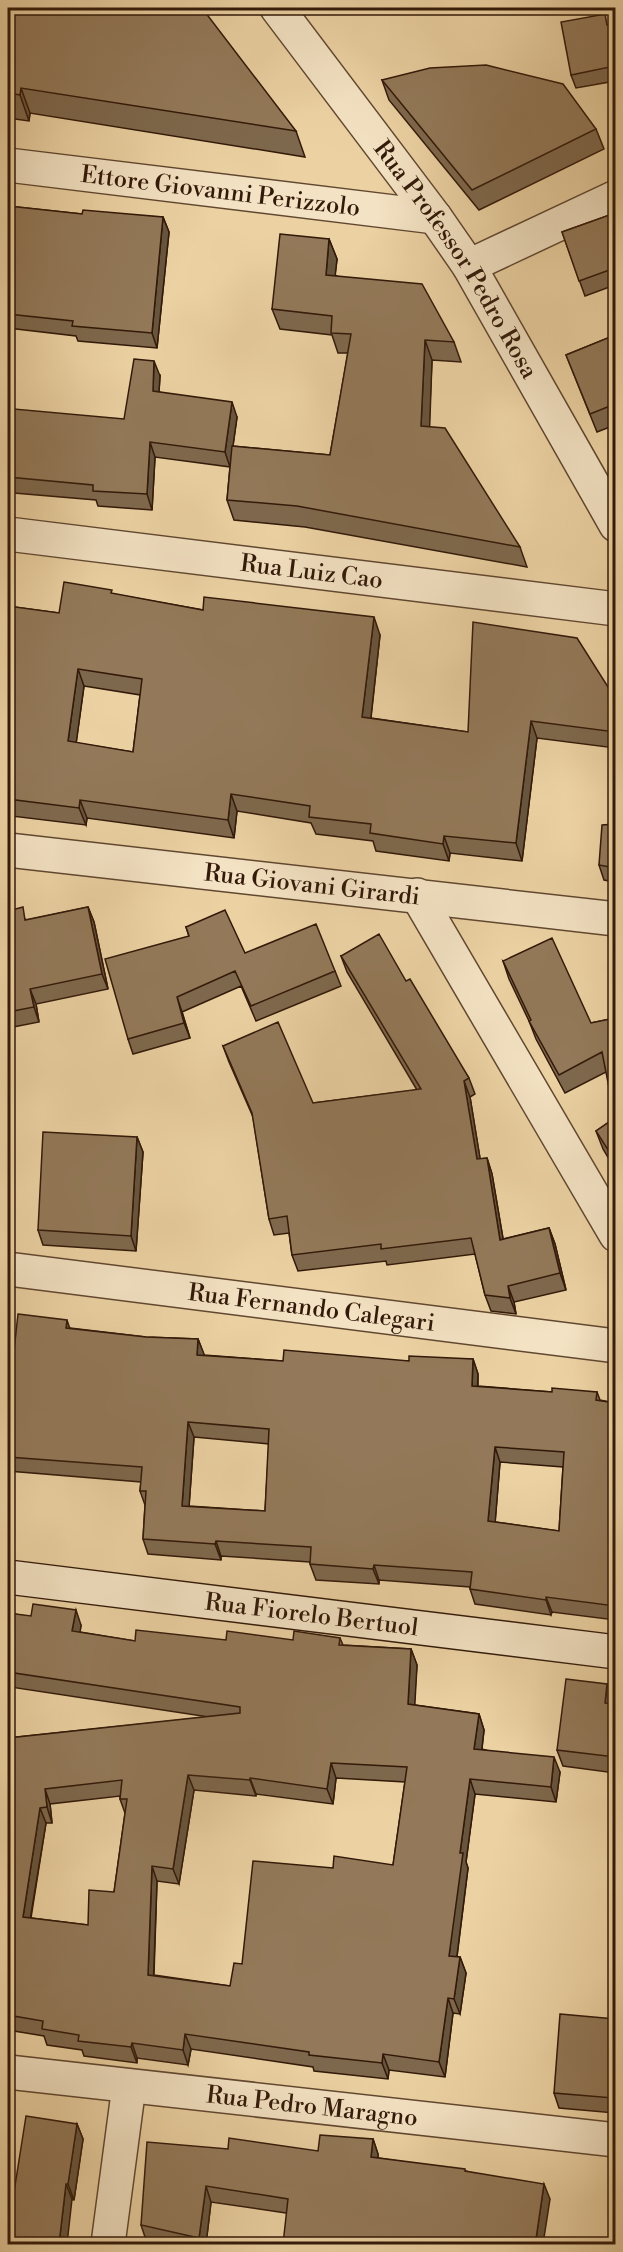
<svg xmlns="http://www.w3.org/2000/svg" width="623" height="2252" font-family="'Libre Bodoni',serif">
<rect width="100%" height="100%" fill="#ecd2a3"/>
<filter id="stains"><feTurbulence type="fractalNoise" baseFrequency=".00333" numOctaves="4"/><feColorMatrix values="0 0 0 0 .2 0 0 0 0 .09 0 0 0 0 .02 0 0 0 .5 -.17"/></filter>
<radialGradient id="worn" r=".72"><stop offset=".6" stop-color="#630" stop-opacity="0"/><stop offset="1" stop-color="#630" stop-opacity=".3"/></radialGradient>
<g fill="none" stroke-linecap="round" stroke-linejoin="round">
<g stroke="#604730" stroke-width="36">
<g id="minor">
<path id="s1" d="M 8,534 L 616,609"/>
<path id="s2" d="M 8,850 L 616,919"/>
<path d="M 417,895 L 616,1235"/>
<path id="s3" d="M 8,1269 L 616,1346"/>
<path id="s4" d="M 8,2072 L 616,2140"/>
<path d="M 108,2244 L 129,2086"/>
</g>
</g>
<g stroke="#604730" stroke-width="36">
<g id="tertiary">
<path id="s5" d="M 277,8 L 435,217 L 469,266 L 616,525"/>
<path id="s6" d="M 8,165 L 435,217"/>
<path d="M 469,266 L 616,197"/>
</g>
</g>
<g stroke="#321909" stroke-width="36">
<g id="secondary">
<path id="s7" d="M 8,1577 L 616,1652"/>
</g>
</g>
<use href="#minor" stroke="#f3e2c3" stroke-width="33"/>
<use href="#tertiary" stroke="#f3e2c3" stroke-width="33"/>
<use href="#secondary" stroke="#f3e2c3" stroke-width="33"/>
</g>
<path fill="#7e684d" stroke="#321909" stroke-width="1.5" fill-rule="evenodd" d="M 8,8 L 296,131 L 305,157 L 30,113 L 29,121 L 8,118 Z
M 615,24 L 615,81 L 576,88 L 571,75 L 608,25 Z
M 382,80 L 596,129 L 604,149 L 479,210 L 389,100 Z
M 8,206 L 82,214 L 163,217 L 169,232 L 157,348 L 78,341 L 76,336 L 8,328 Z
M 615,213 L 615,285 L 585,296 L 562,232 Z
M 329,239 L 337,259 L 335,275 L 454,342 L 461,362 L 432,360 L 429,426 L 520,547 L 527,567 L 305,527 L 234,520 L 227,500 L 230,467 L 155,457 L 152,510 L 98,506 L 96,500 L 14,493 L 8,477 L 124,419 L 160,376 L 159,392 L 237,417 L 233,446 L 330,455 L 348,353 L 338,353 L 332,335 L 280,329 L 272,309 Z
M 615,335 L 615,425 L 597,432 L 566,355 Z
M 113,594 L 203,610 L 380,635 L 371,718 L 468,732 L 615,698 L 615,748 L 537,738 L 522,861 L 450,853 L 449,861 L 376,851 L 373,841 L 316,834 L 311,823 L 237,811 L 234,838 L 87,818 L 86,825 L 12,816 L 11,824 L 8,824 L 8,606 L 59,613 ZM 84,686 L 140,695 L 133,752 L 76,743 Z
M 615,824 L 615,882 L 604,880 L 599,865 Z
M 88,907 L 94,922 L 108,989 L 36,1004 L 39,1022 L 8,1028 L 8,911 L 27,920 Z
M 186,927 L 245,953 L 335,971 L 341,986 L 256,1021 L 241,986 L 182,1012 L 190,1038 L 133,1054 L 128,1039 L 189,936 Z
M 341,956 L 406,981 L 469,1078 L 475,1094 L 470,1097 L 480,1159 L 487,1158 L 492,1174 L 503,1239 L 549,1228 L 555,1244 L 566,1290 L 514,1302 L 516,1314 L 491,1311 L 485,1295 L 475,1254 L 387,1265 L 386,1261 L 298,1271 L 292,1255 L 289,1233 L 274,1235 L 269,1219 L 253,1117 L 229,1062 L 223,1046 L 313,1103 L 417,1090 L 347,972 Z
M 503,961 L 591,1023 L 615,1018 L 606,1072 L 565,1093 L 536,1039 L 529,1021 L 509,979 Z
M 615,1118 L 615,1169 L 603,1149 L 596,1131 Z
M 137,1137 L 143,1152 L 136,1251 L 43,1245 L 38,1230 Z
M 70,1328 L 146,1337 L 198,1339 L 204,1355 L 283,1361 L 409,1361 L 473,1359 L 478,1374 L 478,1386 L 552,1392 L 597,1392 L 600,1400 L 615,1403 L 615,1620 L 552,1612 L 551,1615 L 475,1604 L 470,1589 L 470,1587 L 379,1580 L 379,1584 L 316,1580 L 310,1564 L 310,1562 L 221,1556 L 221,1560 L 148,1554 L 143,1539 L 145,1505 L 140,1491 L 141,1482 L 8,1471 L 8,1378 L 11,1378 ZM 194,1437 L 269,1444 L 265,1511 L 189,1506 ZM 500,1462 L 563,1467 L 559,1531 L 495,1522 Z
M 8,1613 L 81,1625 L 80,1632 L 135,1641 L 293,1640 L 340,1638 L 343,1645 L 411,1649 L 417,1665 L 414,1705 L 479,1714 L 484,1730 L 482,1749 L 560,1772 L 556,1802 L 475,1794 L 466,1862 L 468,1868 L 457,1957 L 460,1957 L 466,1973 L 460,2014 L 453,2013 L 445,2077 L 389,2070 L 388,2079 L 314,2071 L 313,2067 L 191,2049 L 188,2065 L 137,2058 L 137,2063 L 84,2056 L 82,2050 L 47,2045 L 44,2036 L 8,2030 L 8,1738 L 209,1717 L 11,1687 L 8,1722 ZM 336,1778 L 405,1782 L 393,1865 L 333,1868 L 242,1964 L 230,1986 L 154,1975 L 157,1881 L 179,1884 L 194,1790 L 256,1796 L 256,1794 L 333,1804 ZM 120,1796 L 120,1799 L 125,1813 L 114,1892 L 88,1925 L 31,1918 L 46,1823 L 52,1823 L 50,1804 Z
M 607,1684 L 614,1701 L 613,1704 L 615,1705 L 615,1773 L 563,1766 L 557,1750 Z
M 615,2019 L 615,2113 L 559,2108 L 554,2093 Z
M 77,2124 L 83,2139 L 74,2200 L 14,2192 Z
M 373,2139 L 378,2154 L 378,2158 L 466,2171 L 550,2199 L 286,2213 L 211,2202 L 206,2244 L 165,2244 L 146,2240 L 141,2225 L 228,2149 L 318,2151 Z"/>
<path fill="#67553e" stroke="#321909" stroke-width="1.5" d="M 21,88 L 30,113 L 29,121 L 20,95 Z
M 163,217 L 169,232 L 157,348 L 152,333 Z
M 329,239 L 337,259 L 333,295 L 326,275 Z
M 425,340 L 432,360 L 429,446 L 421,426 Z
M 154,361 L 160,376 L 158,406 L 153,391 Z
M 232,402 L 237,417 L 230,467 L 225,452 Z
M 150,442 L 155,457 L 152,510 L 147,494 Z
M 374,617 L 380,635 L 369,734 L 362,717 Z
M 78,669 L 84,686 L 74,759 L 68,741 Z
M 531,721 L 537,738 L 522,861 L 516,843 Z
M 231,794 L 237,811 L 234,838 L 228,820 Z
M 80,800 L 87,818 L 86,825 L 79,808 Z
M 8,804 L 12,816 L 11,824 L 8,815 Z
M 444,836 L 450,853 L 449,861 L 443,844 Z
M 88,907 L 94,922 L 108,989 L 102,974 Z
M 30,989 L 36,1004 L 39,1022 L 34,1007 Z
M 177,997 L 182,1012 L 190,1038 L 184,1023 Z
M 464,1081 L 470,1097 L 483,1176 L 477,1159 Z
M 137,1137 L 143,1152 L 136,1251 L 131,1236 Z
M 487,1158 L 492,1174 L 506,1256 L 500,1240 Z
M 549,1228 L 555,1244 L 566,1290 L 560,1273 Z
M 508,1286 L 514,1302 L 516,1314 L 510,1298 Z
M 67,1320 L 72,1335 L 66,1328 Z
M 198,1339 L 204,1354 L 203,1370 L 197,1355 Z
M 473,1359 L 478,1374 L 477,1401 L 472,1386 Z
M 188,1422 L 194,1437 L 188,1521 L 182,1506 Z
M 495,1447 L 500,1462 L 494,1537 L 488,1521 Z
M 216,1541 L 221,1556 L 221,1560 L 215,1544 Z
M 374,1565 L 379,1580 L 379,1584 L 373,1569 Z
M 546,1597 L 552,1612 L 551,1615 L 546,1600 Z
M 76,1610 L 81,1625 L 78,1647 L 72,1631 Z
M 411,1649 L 417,1665 L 414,1720 L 408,1704 Z
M 8,1677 L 11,1687 L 8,1722 Z
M 607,1684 L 614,1701 L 611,1720 L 605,1703 Z
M 479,1714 L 484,1730 L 480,1764 L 474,1749 Z
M 554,1757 L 560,1772 L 556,1802 L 551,1787 Z
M 331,1763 L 336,1778 L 333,1804 L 327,1789 Z
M 188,1775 L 194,1790 L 179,1884 L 173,1869 Z
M 250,1778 L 256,1794 L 256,1796 L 250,1780 Z
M 470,1779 L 475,1794 L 466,1862 L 468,1868 L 455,1971 L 449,1956 L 460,1853 Z
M 45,1789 L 50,1804 L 52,1823 L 47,1807 Z
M 40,1808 L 46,1823 L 28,1932 L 23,1917 Z
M 152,1866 L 157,1881 L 153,1990 L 148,1975 Z
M 460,1957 L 466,1973 L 460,2014 L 454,1999 Z
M 448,1998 L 453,2013 L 445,2077 L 439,2062 Z
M 185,2034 L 191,2049 L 188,2065 L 183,2050 Z
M 132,2043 L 137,2058 L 137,2063 L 131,2047 Z
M 383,2054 L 389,2070 L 388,2079 L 382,2063 Z
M 615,2069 L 615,2104 L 613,2098 Z
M 77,2124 L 83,2139 L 74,2200 L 68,2184 Z
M 373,2139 L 378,2154 L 377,2173 L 371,2157 Z
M 66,2184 L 72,2199 L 67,2244 L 59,2244 Z
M 544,2184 L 550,2199 L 543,2244 L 536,2239 Z
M 206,2186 L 211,2202 L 206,2244 L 201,2244 L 199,2238 Z"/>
<path fill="#937959" stroke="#321909" stroke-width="1.5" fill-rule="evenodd" d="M 8,8 L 202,8 L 296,131 L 21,88 L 20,95 L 8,93 Z
M 605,14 L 607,25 L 615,24 L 615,66 L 571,75 L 561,22 Z
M 486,65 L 563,84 L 596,129 L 472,190 L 382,80 L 430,68 Z
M 8,206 L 82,214 L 83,210 L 163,217 L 152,333 L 72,326 L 73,321 L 8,314 Z
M 615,213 L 615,268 L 579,281 L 562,232 Z
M 280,234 L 329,239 L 326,275 L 422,284 L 454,342 L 425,340 L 421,426 L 445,428 L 520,547 L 297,506 L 227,500 L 232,446 L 330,455 L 351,334 L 331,333 L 332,316 L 272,309 Z
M 615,335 L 615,404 L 590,414 L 566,355 Z
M 134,359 L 154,361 L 153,391 L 232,402 L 225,452 L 150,442 L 147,494 L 93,491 L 93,485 L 8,477 L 14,409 L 124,419 Z
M 64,582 L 112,590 L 111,593 L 203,610 L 204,597 L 374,617 L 362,717 L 468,732 L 473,622 L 577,638 L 615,698 L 615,732 L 531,721 L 516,843 L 444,836 L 443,844 L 370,833 L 371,824 L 309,817 L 310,806 L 231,794 L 228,820 L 80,800 L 79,808 L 8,799 L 8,606 L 59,613 ZM 78,669 L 142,679 L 133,752 L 68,741 Z
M 615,824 L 615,868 L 599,865 L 602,825 Z
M 23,907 L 25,920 L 88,907 L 102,974 L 30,989 L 34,1007 L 8,1012 L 8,911 Z
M 225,910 L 245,953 L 316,924 L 335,971 L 251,1006 L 235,971 L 177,997 L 184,1023 L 128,1039 L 105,959 L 189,936 L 186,927 Z
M 379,934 L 406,981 L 410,979 L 469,1078 L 464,1081 L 477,1159 L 487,1158 L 500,1240 L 549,1228 L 560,1273 L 508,1286 L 510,1298 L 485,1295 L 471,1238 L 381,1249 L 381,1244 L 292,1255 L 287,1216 L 269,1219 L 252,1113 L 223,1046 L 278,1022 L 313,1103 L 421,1089 L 341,956 Z
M 552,938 L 591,1023 L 615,1018 L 615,1118 L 602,1052 L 559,1075 L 529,1021 L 531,1020 L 503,961 Z
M 615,1118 L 615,1161 L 596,1131 Z
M 43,1132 L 137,1137 L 131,1236 L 38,1230 Z
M 18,1314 L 67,1320 L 66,1328 L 146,1337 L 198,1339 L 197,1355 L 283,1361 L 284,1350 L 409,1361 L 409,1356 L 473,1359 L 472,1386 L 552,1392 L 552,1388 L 597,1392 L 596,1400 L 615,1403 L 615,1606 L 546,1597 L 546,1600 L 470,1589 L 472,1572 L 374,1565 L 373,1569 L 310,1564 L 311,1547 L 216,1541 L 215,1544 L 143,1539 L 146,1491 L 140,1491 L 142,1467 L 8,1457 L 8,1378 L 11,1378 ZM 188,1422 L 269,1429 L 265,1511 L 182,1506 ZM 495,1447 L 564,1452 L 559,1531 L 488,1521 Z
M 33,1604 L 76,1610 L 72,1631 L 135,1641 L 136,1630 L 226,1640 L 227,1631 L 293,1640 L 294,1631 L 340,1638 L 339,1645 L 411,1649 L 408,1704 L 479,1714 L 474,1749 L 554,1757 L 551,1787 L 470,1779 L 460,1853 L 463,1853 L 449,1956 L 460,1957 L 454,1999 L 448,1998 L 439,2062 L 383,2054 L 382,2063 L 309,2055 L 309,2052 L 185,2034 L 183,2050 L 132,2043 L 131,2047 L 78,2041 L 79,2035 L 42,2029 L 43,2021 L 8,2015 L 8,1738 L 240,1713 L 240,1707 L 8,1672 L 8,1613 L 31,1616 ZM 331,1763 L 407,1767 L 393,1865 L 334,1856 L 333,1868 L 253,1861 L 242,1964 L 234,1963 L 230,1986 L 148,1975 L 152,1866 L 173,1869 L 188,1775 L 250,1780 L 250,1778 L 327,1789 ZM 122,1780 L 120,1799 L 127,1799 L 114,1892 L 89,1890 L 88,1925 L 23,1917 L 40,1808 L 47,1807 L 45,1789 Z
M 566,1679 L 607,1684 L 605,1703 L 615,1705 L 615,1757 L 557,1750 Z
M 560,2014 L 615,2019 L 615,2069 L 613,2098 L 554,2093 Z
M 26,2116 L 77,2124 L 68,2184 L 66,2184 L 59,2244 L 8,2244 L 8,2236 L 13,2192 L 14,2192 Z
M 320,2135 L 373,2139 L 371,2157 L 465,2169 L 465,2171 L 544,2184 L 536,2239 L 587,2244 L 283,2244 L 288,2199 L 206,2186 L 199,2238 L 141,2225 L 147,2142 L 228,2149 L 229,2138 L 318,2151 Z"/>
<g text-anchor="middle" stroke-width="4.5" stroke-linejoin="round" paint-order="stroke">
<g font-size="24" fill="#321909" stroke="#f3e2c3">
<text dy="8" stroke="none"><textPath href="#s6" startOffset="214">Ettore Giovanni Perizzolo</textPath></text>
<text dy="8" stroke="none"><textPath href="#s5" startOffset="309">Rua Professor Pedro Rosa</textPath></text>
<text dy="8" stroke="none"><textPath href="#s1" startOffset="306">Rua Luiz Cao</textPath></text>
<text dy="8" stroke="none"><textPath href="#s2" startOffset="306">Rua Giovani Girardi</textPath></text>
<text dy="8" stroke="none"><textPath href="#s3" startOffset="306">Rua Fernando Calegari</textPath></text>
<text dy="8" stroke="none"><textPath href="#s7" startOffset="306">Rua Fiorelo Bertuol</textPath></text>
<text dy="8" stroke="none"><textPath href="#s4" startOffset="306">Rua Pedro Maragno</textPath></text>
</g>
</g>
<rect width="623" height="2252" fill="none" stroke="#ecd2a3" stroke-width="30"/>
<rect x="9" y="9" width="605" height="2234" fill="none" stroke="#321909" stroke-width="3"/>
<rect x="15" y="15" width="593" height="2222" fill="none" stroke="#321909" stroke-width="1.5"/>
<rect width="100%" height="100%" filter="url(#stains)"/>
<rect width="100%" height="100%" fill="url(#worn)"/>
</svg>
